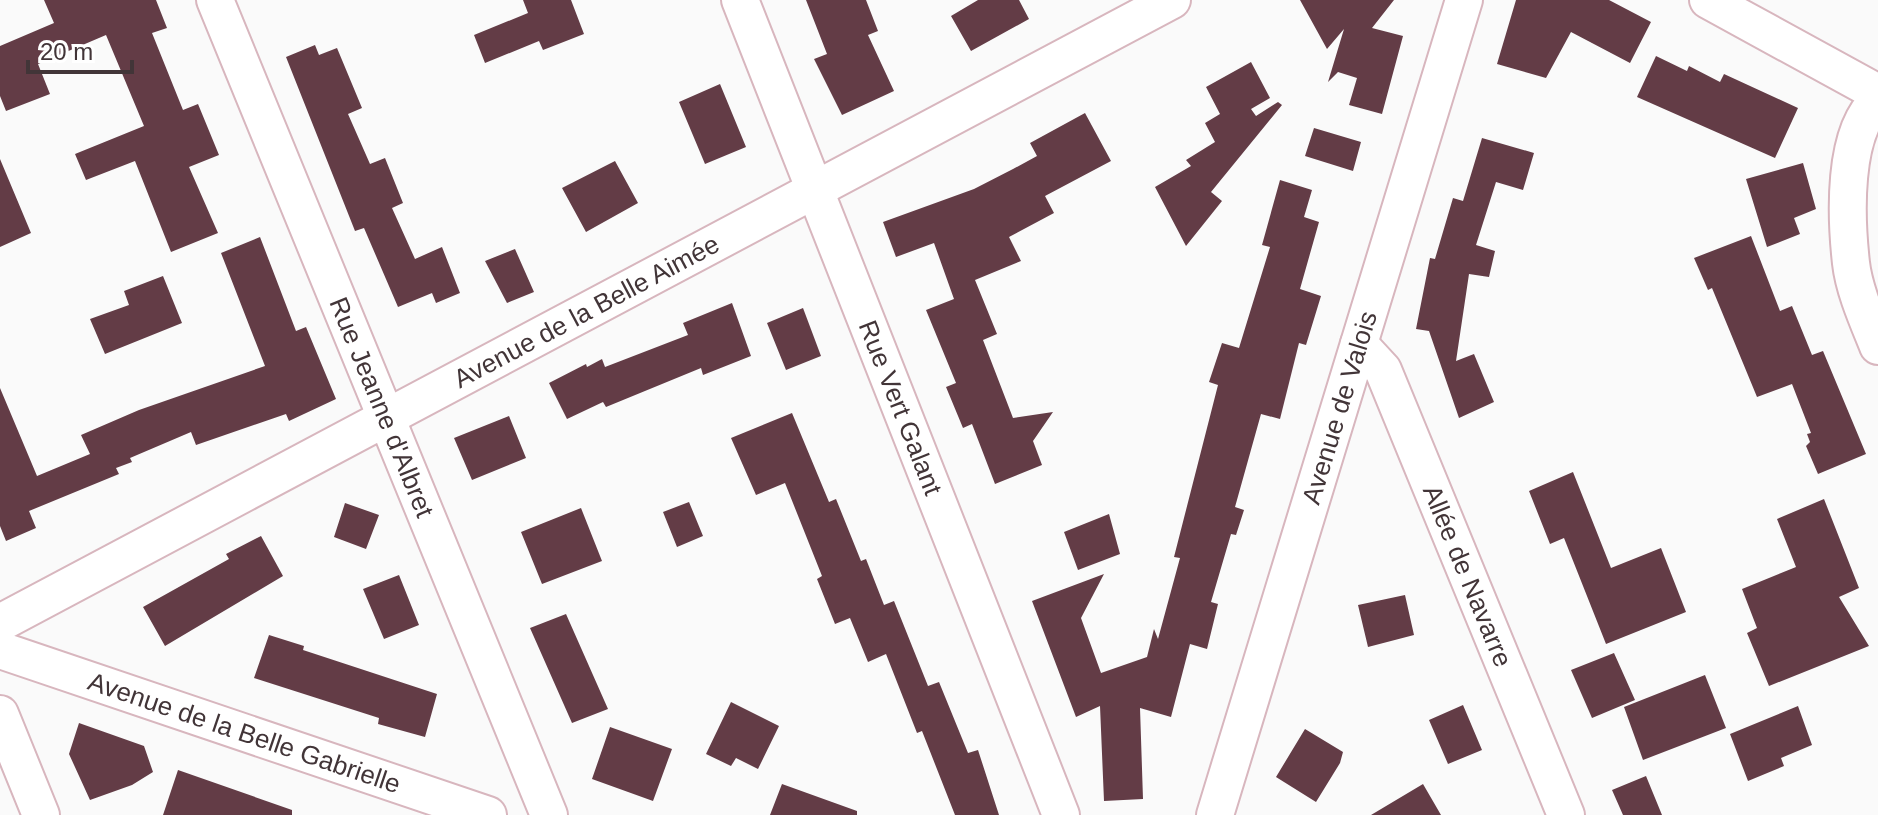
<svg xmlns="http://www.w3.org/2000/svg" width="1878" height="815" font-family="Helvetica,sans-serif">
<rect width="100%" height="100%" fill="#fafafa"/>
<path fill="#633c46" d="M 44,0 L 156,0 L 167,28 L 152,33 L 183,110 L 198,104 L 219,155 L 189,167 L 218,233 L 171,252 L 135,161 L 86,180 L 75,154 L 144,126 L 106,35 L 38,64 L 50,94 L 6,111 L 0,96 L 0,46 L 54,23 Z
M 523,0 L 571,0 L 584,34 L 543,50 L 539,41 L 485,63 L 474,35 L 528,13 Z
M 806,0 L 866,0 L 878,31 L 868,35 L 894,91 L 842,115 L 814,59 L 827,54 Z
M 978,0 L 1019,0 L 1029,19 L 971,51 L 951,16 Z
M 1300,0 L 1394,0 L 1372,28 L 1403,36 L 1382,114 L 1349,105 L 1357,78 L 1338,72 L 1328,82 L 1344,29 L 1327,49 Z
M 1516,0 L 1609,0 L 1651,22 L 1630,63 L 1571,32 L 1546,78 L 1497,64 Z
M 315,45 L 319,55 L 337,48 L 362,108 L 348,114 L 370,164 L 385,158 L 403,203 L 392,208 L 415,259 L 442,247 L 460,293 L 436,303 L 432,293 L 398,307 L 364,228 L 355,231 L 286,57 Z
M 1656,56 L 1687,71 L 1689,66 L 1720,82 L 1724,74 L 1798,108 L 1775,158 L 1637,97 Z
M 1251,62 L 1270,98 L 1251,109 L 1256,116 L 1278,102 L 1282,105 L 1211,192 L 1222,201 L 1186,246 L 1155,187 L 1191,166 L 1186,160 L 1215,142 L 1205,123 L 1220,114 L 1206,87 Z
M 720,84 L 746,147 L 705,164 L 679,102 Z
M 1085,113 L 1111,161 L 1045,196 L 1054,213 L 1009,237 L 1021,261 L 975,280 L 997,334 L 983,340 L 1013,418 L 1053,412 L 1033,441 L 1042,465 L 995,484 L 972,424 L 963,428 L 946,387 L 956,383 L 926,310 L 954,299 L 934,243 L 896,257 L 883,222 L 974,189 L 1013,169 L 1037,156 L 1030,143 Z
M 1314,128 L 1361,142 L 1353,171 L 1305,156 Z
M 1482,138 L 1534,153 L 1523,190 L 1496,182 L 1476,245 L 1495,251 L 1489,277 L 1469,274 L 1456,361 L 1474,354 L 1494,402 L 1459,418 L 1429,331 L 1416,329 L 1430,258 L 1435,259 L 1453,198 L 1463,201 Z
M 0,159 L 31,233 L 0,247 Z
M 615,161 L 638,203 L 586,232 L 562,188 Z
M 1803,163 L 1816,209 L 1794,218 L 1800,234 L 1767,247 L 1746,179 Z
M 1280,180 L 1312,190 L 1304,217 L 1319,222 L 1300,289 L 1321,296 L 1306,345 L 1299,343 L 1280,419 L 1261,414 L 1235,507 L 1244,510 L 1236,535 L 1231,534 L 1211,602 L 1218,604 L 1207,649 L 1190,644 L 1171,717 L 1140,708 L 1143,799 L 1104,801 L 1100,706 L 1076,717 L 1032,601 L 1104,574 L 1081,618 L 1101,673 L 1147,657 L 1154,629 L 1158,639 L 1180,558 L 1174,557 L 1218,385 L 1209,382 L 1222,343 L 1239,348 L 1270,247 L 1262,245 Z
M 1751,236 L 1780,311 L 1792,306 L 1812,355 L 1823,351 L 1866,454 L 1818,474 L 1806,446 L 1810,442 L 1807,434 L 1811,433 L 1792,384 L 1757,397 L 1712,288 L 1708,290 L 1694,258 Z
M 260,237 L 296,331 L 306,327 L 336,399 L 289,421 L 286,414 L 196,445 L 191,432 L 130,458 L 132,462 L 116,468 L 119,474 L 29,511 L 36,528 L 6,541 L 0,526 L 0,388 L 37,476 L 90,454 L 81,435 L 139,410 L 265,366 L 221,253 Z
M 515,249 L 534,292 L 507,303 L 485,261 Z
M 163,276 L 182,323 L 105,354 L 90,319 L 129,305 L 124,291 Z
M 732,303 L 751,356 L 703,375 L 701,368 L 606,407 L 603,402 L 567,419 L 549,383 L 586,364 L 587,367 L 602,359 L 605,367 L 688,335 L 683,323 Z
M 803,308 L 821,356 L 786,370 L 767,323 Z
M 792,413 L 829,502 L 836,499 L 861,561 L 866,559 L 884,605 L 894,601 L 928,686 L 939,682 L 968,753 L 978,750 L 999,815 L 955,815 L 922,731 L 917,733 L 886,654 L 868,662 L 850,618 L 835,624 L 817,579 L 822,576 L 785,483 L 756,495 L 731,438 Z
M 509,416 L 526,458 L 472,480 L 454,438 Z
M 1573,472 L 1611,568 L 1661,548 L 1686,612 L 1606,644 L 1564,538 L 1550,544 L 1529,491 Z
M 1824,499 L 1859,588 L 1839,597 L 1869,646 L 1769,686 L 1747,633 L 1757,628 L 1742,589 L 1796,567 L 1777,519 Z
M 689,502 L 703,536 L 677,547 L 663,512 Z
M 345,503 L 379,515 L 366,549 L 334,537 Z
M 581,508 L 602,561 L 542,584 L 521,532 Z
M 1109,514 L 1120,554 L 1078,570 L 1064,532 Z
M 261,536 L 283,576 L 165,646 L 143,607 L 229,559 L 226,554 Z
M 399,575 L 419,625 L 384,639 L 363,589 Z
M 1405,595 L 1414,635 L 1368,647 L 1358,605 Z
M 566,614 L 608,709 L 572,723 L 530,628 Z
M 269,635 L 304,646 L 303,650 L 437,694 L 425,737 L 378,724 L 379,718 L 254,678 Z
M 1614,653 L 1635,700 L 1592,718 L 1571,670 Z
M 1705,675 L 1726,728 L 1643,760 L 1624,707 Z
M 731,702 L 779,726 L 758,769 L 736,758 L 731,766 L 706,754 Z
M 1463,705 L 1482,750 L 1448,764 L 1429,720 Z
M 1798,706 L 1812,745 L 1781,758 L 1784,766 L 1748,781 L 1730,734 Z
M 79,723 L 144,746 L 153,772 L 132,785 L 90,800 L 69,754 Z
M 610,727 L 672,749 L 653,801 L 592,779 Z
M 1305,729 L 1343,752 L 1340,763 L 1316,802 L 1276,777 Z
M 178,770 L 292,810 L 292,815 L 163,815 Z
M 1646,776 L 1662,815 L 1623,815 L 1612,790 Z
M 782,784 L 857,811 L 857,815 L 770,815 Z
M 1423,784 L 1441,815 L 1371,815 Z"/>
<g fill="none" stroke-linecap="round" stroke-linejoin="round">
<g stroke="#d8b6be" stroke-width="40">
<g id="minor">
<path id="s1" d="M 215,0 L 549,815"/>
<path id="s2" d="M 740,0 L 1061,815"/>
<path d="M 1708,0 L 1878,93"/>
<path d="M 1878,101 C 1842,132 1846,218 1851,263 C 1854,290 1868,321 1878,346"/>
<path id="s3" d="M 1359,344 L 1383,370 L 1566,815"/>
<path id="s4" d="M 0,623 L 1172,0"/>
<path id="s5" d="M 0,650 L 488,815"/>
<path d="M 0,714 L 41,815"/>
<path id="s6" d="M 1215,815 L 1464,0"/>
</g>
</g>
<use href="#minor" stroke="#fff" stroke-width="36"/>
</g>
<g text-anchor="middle" stroke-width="8" stroke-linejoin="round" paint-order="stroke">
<g font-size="26" fill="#423538" stroke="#fff">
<text dy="9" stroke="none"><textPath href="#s4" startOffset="664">Avenue de la Belle Aimée</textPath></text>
<text dy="9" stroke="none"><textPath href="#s1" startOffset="440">Rue Jeanne d'Albret</textPath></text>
<text dy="9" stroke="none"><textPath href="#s2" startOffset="438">Rue Vert Galant</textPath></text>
<text dy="9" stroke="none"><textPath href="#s6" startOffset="426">Avenue de Valois</textPath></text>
<text dy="9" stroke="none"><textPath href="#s3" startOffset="258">Allée de Navarre</textPath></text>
<text dy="9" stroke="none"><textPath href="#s5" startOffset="258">Avenue de la Belle Gabrielle</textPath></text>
</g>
</g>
<path d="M28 60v12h104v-12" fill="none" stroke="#423538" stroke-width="4"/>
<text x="40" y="60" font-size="24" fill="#423538" stroke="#ffffff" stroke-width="6" paint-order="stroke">20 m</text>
</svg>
